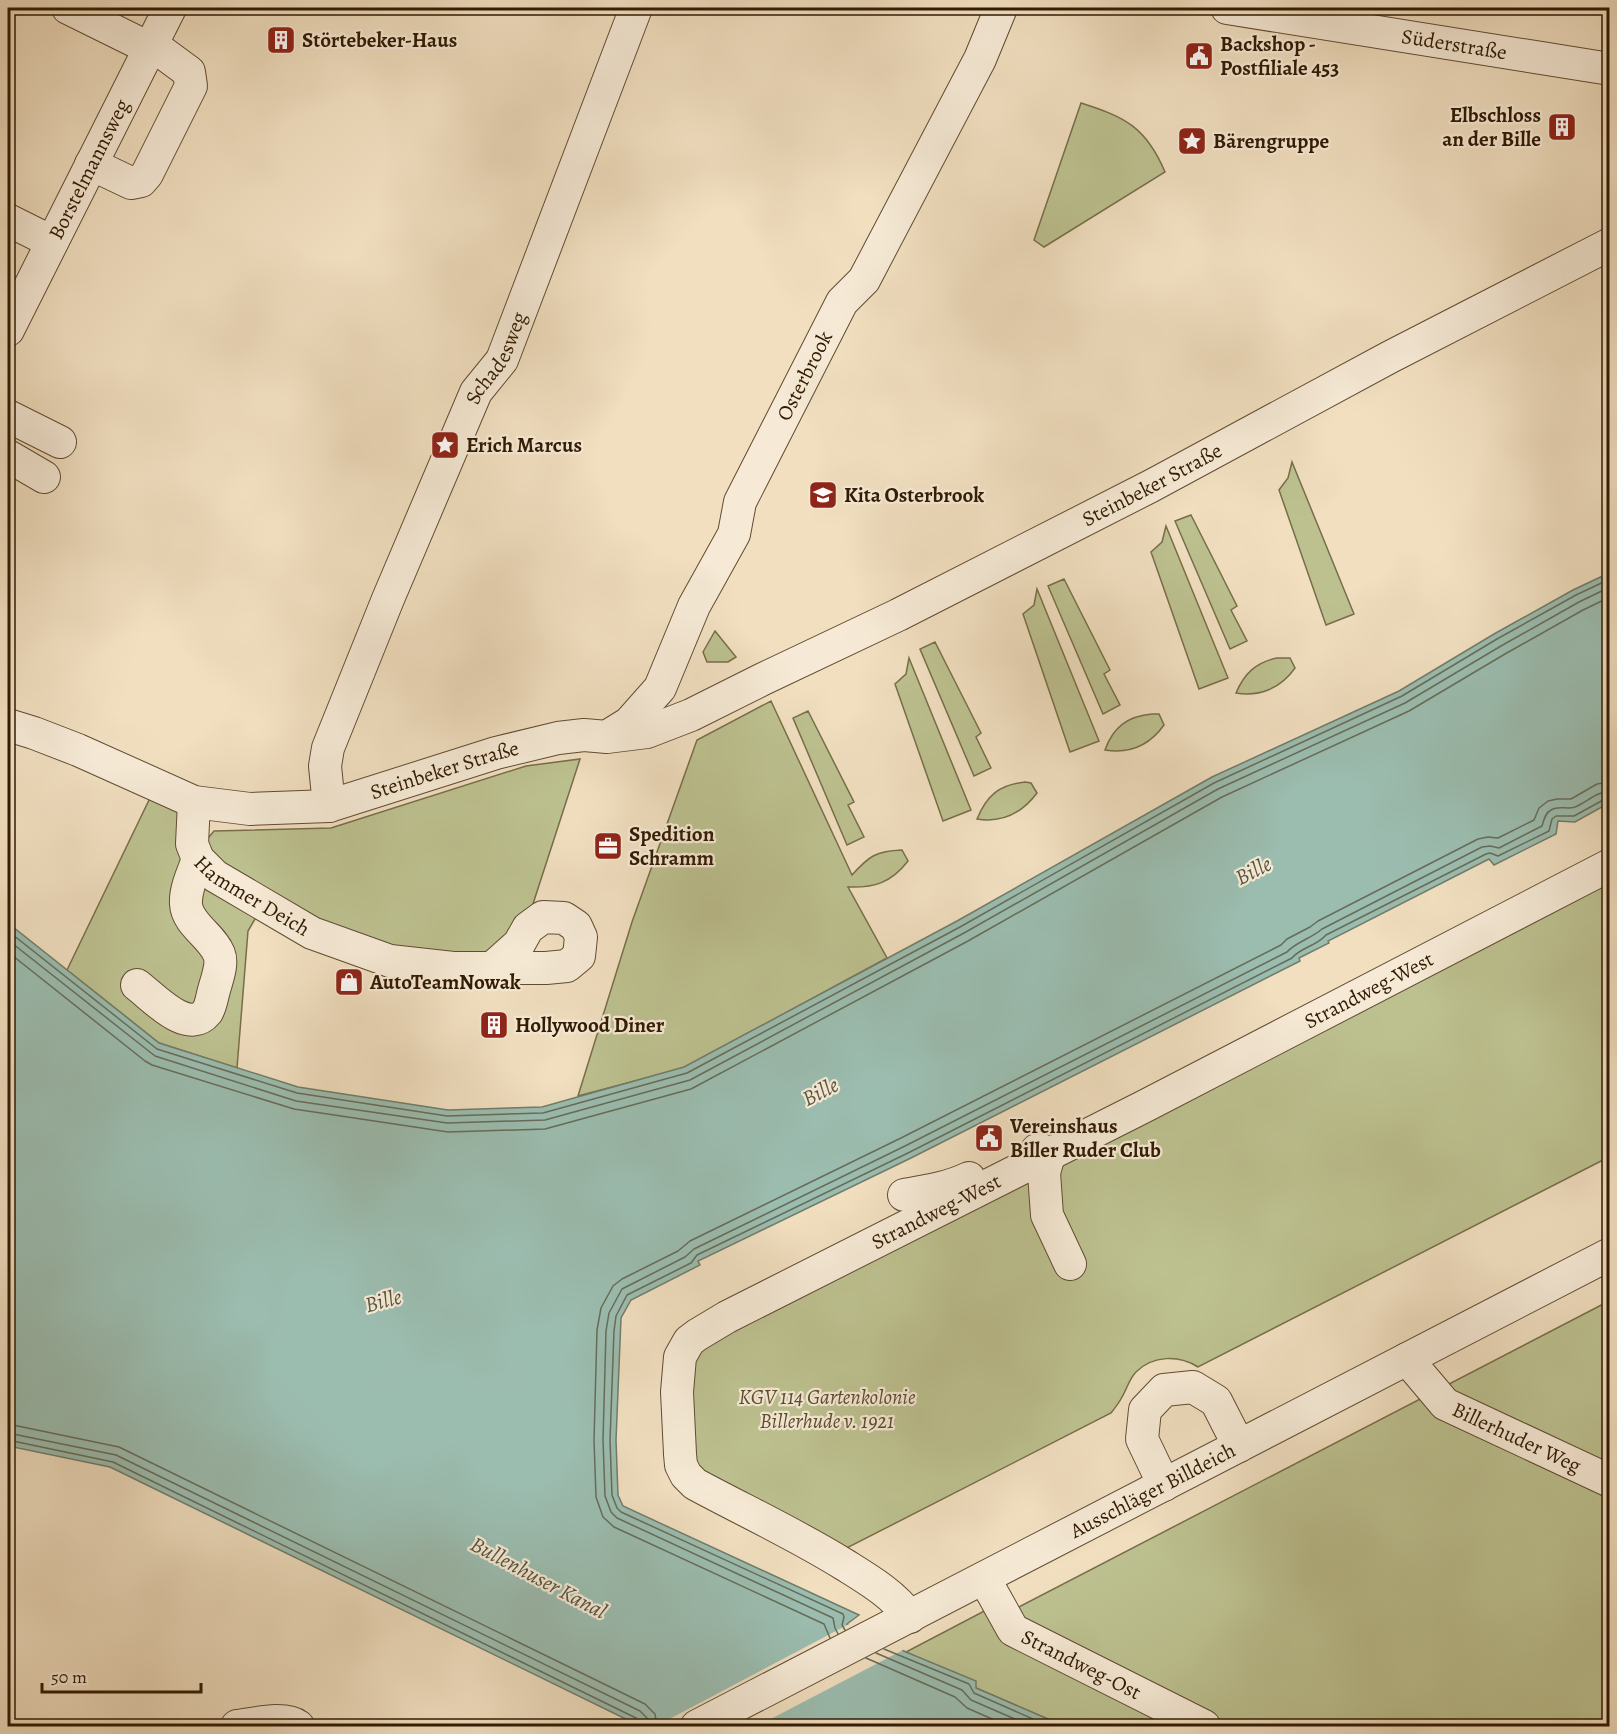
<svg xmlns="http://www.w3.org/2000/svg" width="1617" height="1734" font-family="Alegreya,serif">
<rect width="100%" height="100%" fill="#f1dfc0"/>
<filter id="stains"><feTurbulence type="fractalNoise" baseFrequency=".00333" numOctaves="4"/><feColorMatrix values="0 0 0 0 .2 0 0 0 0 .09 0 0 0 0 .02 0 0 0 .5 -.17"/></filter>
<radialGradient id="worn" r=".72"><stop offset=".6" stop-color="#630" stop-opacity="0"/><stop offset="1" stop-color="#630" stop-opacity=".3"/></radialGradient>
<path fill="#bdc190" stroke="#776e49" stroke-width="1.5" d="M 1081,103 C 1125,117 1146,127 1165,172 L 1044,247 L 1034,240 Z
M 1292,462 L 1354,614 L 1326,625 L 1279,490 L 1288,478 Z
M 1191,515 L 1237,606 L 1231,610 L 1247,641 L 1230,649 L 1175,521 Z
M 1166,526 L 1228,678 L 1199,689 L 1151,552 L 1162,542 Z
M 1064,579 L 1110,670 L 1104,674 L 1120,705 L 1103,714 L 1048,586 Z
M 1037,589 L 1099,741 L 1070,752 L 1023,614 L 1034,605 Z
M 715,631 L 736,657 L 728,662 L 707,662 L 703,652 Z
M 935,642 L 981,733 L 976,737 L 991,768 L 974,776 L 920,649 Z
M 909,658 L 971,810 L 943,821 L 895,684 L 906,674 Z
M 1277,658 L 1290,658 L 1295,668 C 1281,688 1260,697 1236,693 C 1244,674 1256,662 1277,658 Z
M 771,701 L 852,875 C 869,856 876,851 902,850 L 908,861 C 891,883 874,888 848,887 L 887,958 L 684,1068 L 578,1096 L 632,922 L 697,740 Z
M 808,711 L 854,802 L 848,805 L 864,837 L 847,845 L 793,718 Z
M 1152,714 L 1159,714 L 1164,725 C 1149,746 1130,754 1105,750 C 1113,727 1128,716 1152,714 Z
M 580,759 L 531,910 L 485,956 L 392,951 L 319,925 L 227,868 L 204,843 L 214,831 L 331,828 L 526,766 Z
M 1025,782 L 1031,783 L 1037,793 C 1022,813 1002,823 977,819 C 987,795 999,785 1025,782 Z
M 151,796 L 167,803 L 183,816 L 259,912 L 248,931 L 237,1068 L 159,1043 L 67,970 Z
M 1609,857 L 1609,1157 L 1198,1367 C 1179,1355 1153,1355 1136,1372 C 1129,1379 1127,1389 1122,1397 C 1119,1403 1115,1408 1111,1413 L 835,1554 L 692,1489 L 683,1334 Z
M 1609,1301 L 1609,1726 L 1064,1726 L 976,1688 L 906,1652 L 1011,1597 L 1017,1608 Z"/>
<path fill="#9bbdb0" stroke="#717c6a" stroke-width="1.5" d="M 1609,573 L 1609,803 L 1575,822 L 1558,821 L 1556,834 L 1494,865 L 1489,859 L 1328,941 L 1329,943 L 1299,958 L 1300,961 L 911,1158 L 698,1261 L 700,1265 L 631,1300 L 621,1318 L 616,1440 L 618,1495 L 623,1506 L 859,1615 L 847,1624 L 906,1652 L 976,1681 L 976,1688 L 1064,1726 L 640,1726 L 110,1467 L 8,1446 L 8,923 L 159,1043 L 298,1087 L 448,1110 L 542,1107 L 684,1067 L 957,921 L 1212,777 L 1399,691 L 1494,634 L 1573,590 Z"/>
<path fill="#f1dfc0" d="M 851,1623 L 905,1649 L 757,1726 L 656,1726 Z"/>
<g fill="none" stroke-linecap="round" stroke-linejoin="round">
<path stroke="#666c59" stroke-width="1.5" d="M 8,931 L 157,1049 L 297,1093 L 447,1116 L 543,1113 L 687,1073 L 960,927 L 1214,783 L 1402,696 L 1497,639 L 1576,595 L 1610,579
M 8,940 L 155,1056 L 296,1101 L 447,1123 L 545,1120 L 690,1080 L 964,933 L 1218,789 L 1405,703 L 1501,646 L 1579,602 L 1610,587
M 8,952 L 145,1061 L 152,1065 L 294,1109 L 448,1132 L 545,1129 L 691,1089 L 968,941 L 1222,797 L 1409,711 L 1505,654 L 1583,610 L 1610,597
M 8,1424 L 119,1447 L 645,1704 L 655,1714 L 657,1726
M 8,1433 L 116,1455 L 640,1711 L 647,1718 L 648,1726
M 8,1440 L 113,1462 L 636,1718 L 640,1722 L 641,1726
M 845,1630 L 842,1625 L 844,1617 L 843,1614 L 621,1512 L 617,1508 L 612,1495 L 610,1440 L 614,1331 L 616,1316 L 627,1295 L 691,1263 L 697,1255 L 908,1153 L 1292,958 C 1301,947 1317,946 1326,935 L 1486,854 L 1490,853 L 1498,856 L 1549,831 L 1552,819 L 1556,816 L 1574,816 L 1605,799 L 1610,798
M 838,1634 L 835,1628 L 833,1618 L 617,1518 L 611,1512 L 605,1496 L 603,1440 L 606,1331 L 609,1313 L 622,1289 L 685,1257 L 694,1249 L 905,1146 L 1287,952 C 1296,942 1312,938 1322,929 L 1482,847 L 1490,846 L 1499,848 L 1542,826 C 1544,820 1545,813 1551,810 C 1559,805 1567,810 1575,807 C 1587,802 1596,792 1610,791
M 830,1638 L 824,1624 L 614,1527 L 603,1517 L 596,1497 L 594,1440 L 597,1330 L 601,1308 L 613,1286 L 622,1279 L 678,1251 L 690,1241 L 901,1138 L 1281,945 L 1287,939 L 1310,927 L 1318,921 L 1478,839 L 1488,837 L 1498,838 L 1534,820 L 1539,808 L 1548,801 L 1557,799 L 1571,799 L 1597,784 L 1610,782
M 884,1649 L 969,1684 L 974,1693 L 1049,1726
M 876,1653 L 962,1690 L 971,1700 L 1031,1726
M 866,1658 L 955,1697 L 967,1708 L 1008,1726"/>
<g stroke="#614b32" stroke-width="34">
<g id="minor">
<path d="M 68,8 L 149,48"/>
<path id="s1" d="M 1227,8 L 1610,69"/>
<path d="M 91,164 L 131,183 L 141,181 L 147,174 L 191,86 L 189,72 L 151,44"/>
<path d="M 8,220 L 52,242"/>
<path id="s2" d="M 8,330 L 170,8"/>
<path d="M 8,416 L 60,442"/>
<path d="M 8,456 L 44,477"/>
<path id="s3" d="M 8,725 L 34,733 L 78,750 L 194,802 L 250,809 L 329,806 L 496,753 L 558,738 L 584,735 L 607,737 L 647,732 L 691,715 L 763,679 L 898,615 L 1151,486 L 1390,357 L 1610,244"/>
<path id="s4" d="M 608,736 L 629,723 L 660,688 L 694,606 L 734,534 L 740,502 L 842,302 L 864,280 L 980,59 L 1001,8"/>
<path id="s5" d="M 194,802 L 192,844 L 198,859 L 215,876 L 312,933 L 390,961 L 453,968 L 546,968 L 567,966 L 579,956 L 581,937 L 576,926 L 564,918 L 543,917 L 528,928 L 519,944 L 491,969"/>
<path id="s6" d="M 329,806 L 325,766 L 328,748 L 388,599 L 476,392 L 502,360 L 636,8"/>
<path d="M 137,985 C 153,997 188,1036 207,1012 C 211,1006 212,997 214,990 C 217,979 223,964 219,954 C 212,936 187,924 186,904 C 185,889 193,873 198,859"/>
<path d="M 1037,1150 L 1040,1149 L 1049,1155 L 1044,1173 L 1047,1215 L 1070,1264"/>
<path d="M 904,1195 C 927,1191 948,1188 969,1178"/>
<path id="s7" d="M 1407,1359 L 1445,1404 L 1610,1481"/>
<path d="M 1164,1485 L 1142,1439 L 1145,1410 L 1164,1390 L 1193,1387 L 1216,1401 L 1239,1446"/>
<path id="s8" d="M 984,1578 L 1013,1630 L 1204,1726"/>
<path id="s9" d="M 910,1617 C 893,1594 869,1580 845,1565 C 797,1535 745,1511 695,1484 L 686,1475 L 681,1465 L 680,1454 L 677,1392 L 680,1357 L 689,1341 L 697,1335 L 727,1317 L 1145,1106 L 1610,865"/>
<path d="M 237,1726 C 254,1724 284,1716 298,1726"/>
<path id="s10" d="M 697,1726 L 1610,1254"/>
</g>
</g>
<use href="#minor" stroke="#f6ead6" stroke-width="32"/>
</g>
<defs>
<g id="building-square" transform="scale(1.5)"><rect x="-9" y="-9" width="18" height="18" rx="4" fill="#8f2418" stroke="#f6ead6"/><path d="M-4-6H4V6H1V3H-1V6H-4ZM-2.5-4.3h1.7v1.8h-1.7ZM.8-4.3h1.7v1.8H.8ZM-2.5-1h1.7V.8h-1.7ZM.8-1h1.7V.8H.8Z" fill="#fff"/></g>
<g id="civic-square" transform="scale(1.5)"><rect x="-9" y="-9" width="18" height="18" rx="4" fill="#8f2418" stroke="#f6ead6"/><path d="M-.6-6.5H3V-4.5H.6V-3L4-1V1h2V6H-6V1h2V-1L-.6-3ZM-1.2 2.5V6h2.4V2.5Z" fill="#fff"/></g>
<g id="sight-square" transform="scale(1.5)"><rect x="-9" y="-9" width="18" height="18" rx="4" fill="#8f2418" stroke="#f6ead6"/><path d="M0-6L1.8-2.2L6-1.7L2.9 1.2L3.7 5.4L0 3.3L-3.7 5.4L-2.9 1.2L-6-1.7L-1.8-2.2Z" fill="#fff"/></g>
<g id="school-square" transform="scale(1.5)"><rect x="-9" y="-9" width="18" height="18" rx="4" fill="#8f2418" stroke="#f6ead6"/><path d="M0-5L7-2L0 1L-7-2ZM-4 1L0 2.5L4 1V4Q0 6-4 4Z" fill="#fff"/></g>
<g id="office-square" transform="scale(1.5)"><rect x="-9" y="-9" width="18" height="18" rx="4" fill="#8f2418" stroke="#f6ead6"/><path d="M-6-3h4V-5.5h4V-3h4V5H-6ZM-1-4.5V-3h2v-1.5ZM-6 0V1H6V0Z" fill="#fff"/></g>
<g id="shop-square" transform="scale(1.5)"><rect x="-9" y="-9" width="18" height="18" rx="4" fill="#8f2418" stroke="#f6ead6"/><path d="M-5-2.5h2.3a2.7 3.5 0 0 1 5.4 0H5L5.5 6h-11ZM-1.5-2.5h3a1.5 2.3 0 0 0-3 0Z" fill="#fff"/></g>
</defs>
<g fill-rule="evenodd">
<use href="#building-square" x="281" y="40"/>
<use href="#civic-square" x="1199" y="56"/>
<use href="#building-square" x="1562" y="127"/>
<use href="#sight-square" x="1192" y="141"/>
<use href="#sight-square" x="445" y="445"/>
<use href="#school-square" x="823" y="495"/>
<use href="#office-square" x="608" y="846"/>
<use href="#shop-square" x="349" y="982"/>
<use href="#building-square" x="494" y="1025"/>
<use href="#civic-square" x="989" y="1138"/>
</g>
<g text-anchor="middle" stroke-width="4.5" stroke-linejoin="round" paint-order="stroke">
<g font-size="21" font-weight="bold" fill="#311a02" stroke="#f6ead6" text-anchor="start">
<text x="302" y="47">Störtebeker-Haus</text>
<text x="1220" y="51">Backshop -<tspan x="1220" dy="24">Postfiliale 453</tspan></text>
<text x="1541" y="122" text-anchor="end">Elbschloss<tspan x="1541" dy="24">an der Bille</tspan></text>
<text x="1213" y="148">Bärengruppe</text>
<text x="466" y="452">Erich Marcus</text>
<text x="844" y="502">Kita Osterbrook</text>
<text x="629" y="841">Spedition<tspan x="629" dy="24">Schramm</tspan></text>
<text x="370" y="989">AutoTeamNowak</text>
<text x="515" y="1032">Hollywood Diner</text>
<text x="1010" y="1133">Vereinshaus<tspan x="1010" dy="24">Biller Ruder Club</tspan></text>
</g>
<g font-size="21" fill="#311a02" stroke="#f6ead6">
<text dy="7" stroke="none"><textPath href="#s1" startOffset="230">Süderstraße</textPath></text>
<text dy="7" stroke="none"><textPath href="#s2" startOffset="180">Borstelmannsweg</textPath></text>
<text dy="7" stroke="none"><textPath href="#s6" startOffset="484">Schadesweg</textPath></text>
<text dy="7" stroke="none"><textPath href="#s4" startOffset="417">Osterbrook</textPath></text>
<text dy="7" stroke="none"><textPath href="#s3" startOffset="1228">Steinbeker Straße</textPath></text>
<text dy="7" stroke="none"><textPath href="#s3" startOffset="458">Steinbeker Straße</textPath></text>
<text dy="7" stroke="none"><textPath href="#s5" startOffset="124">Hammer Deich</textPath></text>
<text dy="7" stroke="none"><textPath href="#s9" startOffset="1170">Strandweg-West</textPath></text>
<text dy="7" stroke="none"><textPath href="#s9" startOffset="684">Strandweg-West</textPath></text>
<text dy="7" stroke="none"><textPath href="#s7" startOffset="138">Billerhuder Weg</textPath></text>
<text dy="7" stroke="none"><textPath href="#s10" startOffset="513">Ausschläger Billdeich</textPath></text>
<text dy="7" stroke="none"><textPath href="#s8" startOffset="136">Strandweg-Ost</textPath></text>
</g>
<g font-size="21" font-style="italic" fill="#5b4c2d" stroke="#f6ead6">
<text x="827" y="1404">KGV 114 Gartenkolonie<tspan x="827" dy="24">Billerhude v. 1921</tspan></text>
</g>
<g font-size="22" font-style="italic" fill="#56533f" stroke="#f6ead6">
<text transform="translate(1253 870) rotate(-27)" y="8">Bille</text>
<text transform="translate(820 1091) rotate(-27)" y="8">Bille</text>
<text transform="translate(383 1300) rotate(-15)" y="8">Bille</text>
<text transform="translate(539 1577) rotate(28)" y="8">Bullenhuser Kanal</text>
</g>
</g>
<rect width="1617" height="1734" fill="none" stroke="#f1dfc0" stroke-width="30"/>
<rect x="9" y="9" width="1599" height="1716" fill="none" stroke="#311a02" stroke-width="3"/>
<rect x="15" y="15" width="1587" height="1704" fill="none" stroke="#311a02" stroke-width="1.5"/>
<path d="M42 1683v9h159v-9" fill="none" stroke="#311a02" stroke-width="3"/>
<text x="51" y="1683" font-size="18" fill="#311a02" stroke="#f6ead6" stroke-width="4.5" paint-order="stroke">50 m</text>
<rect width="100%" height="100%" filter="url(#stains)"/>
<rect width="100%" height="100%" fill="url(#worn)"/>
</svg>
